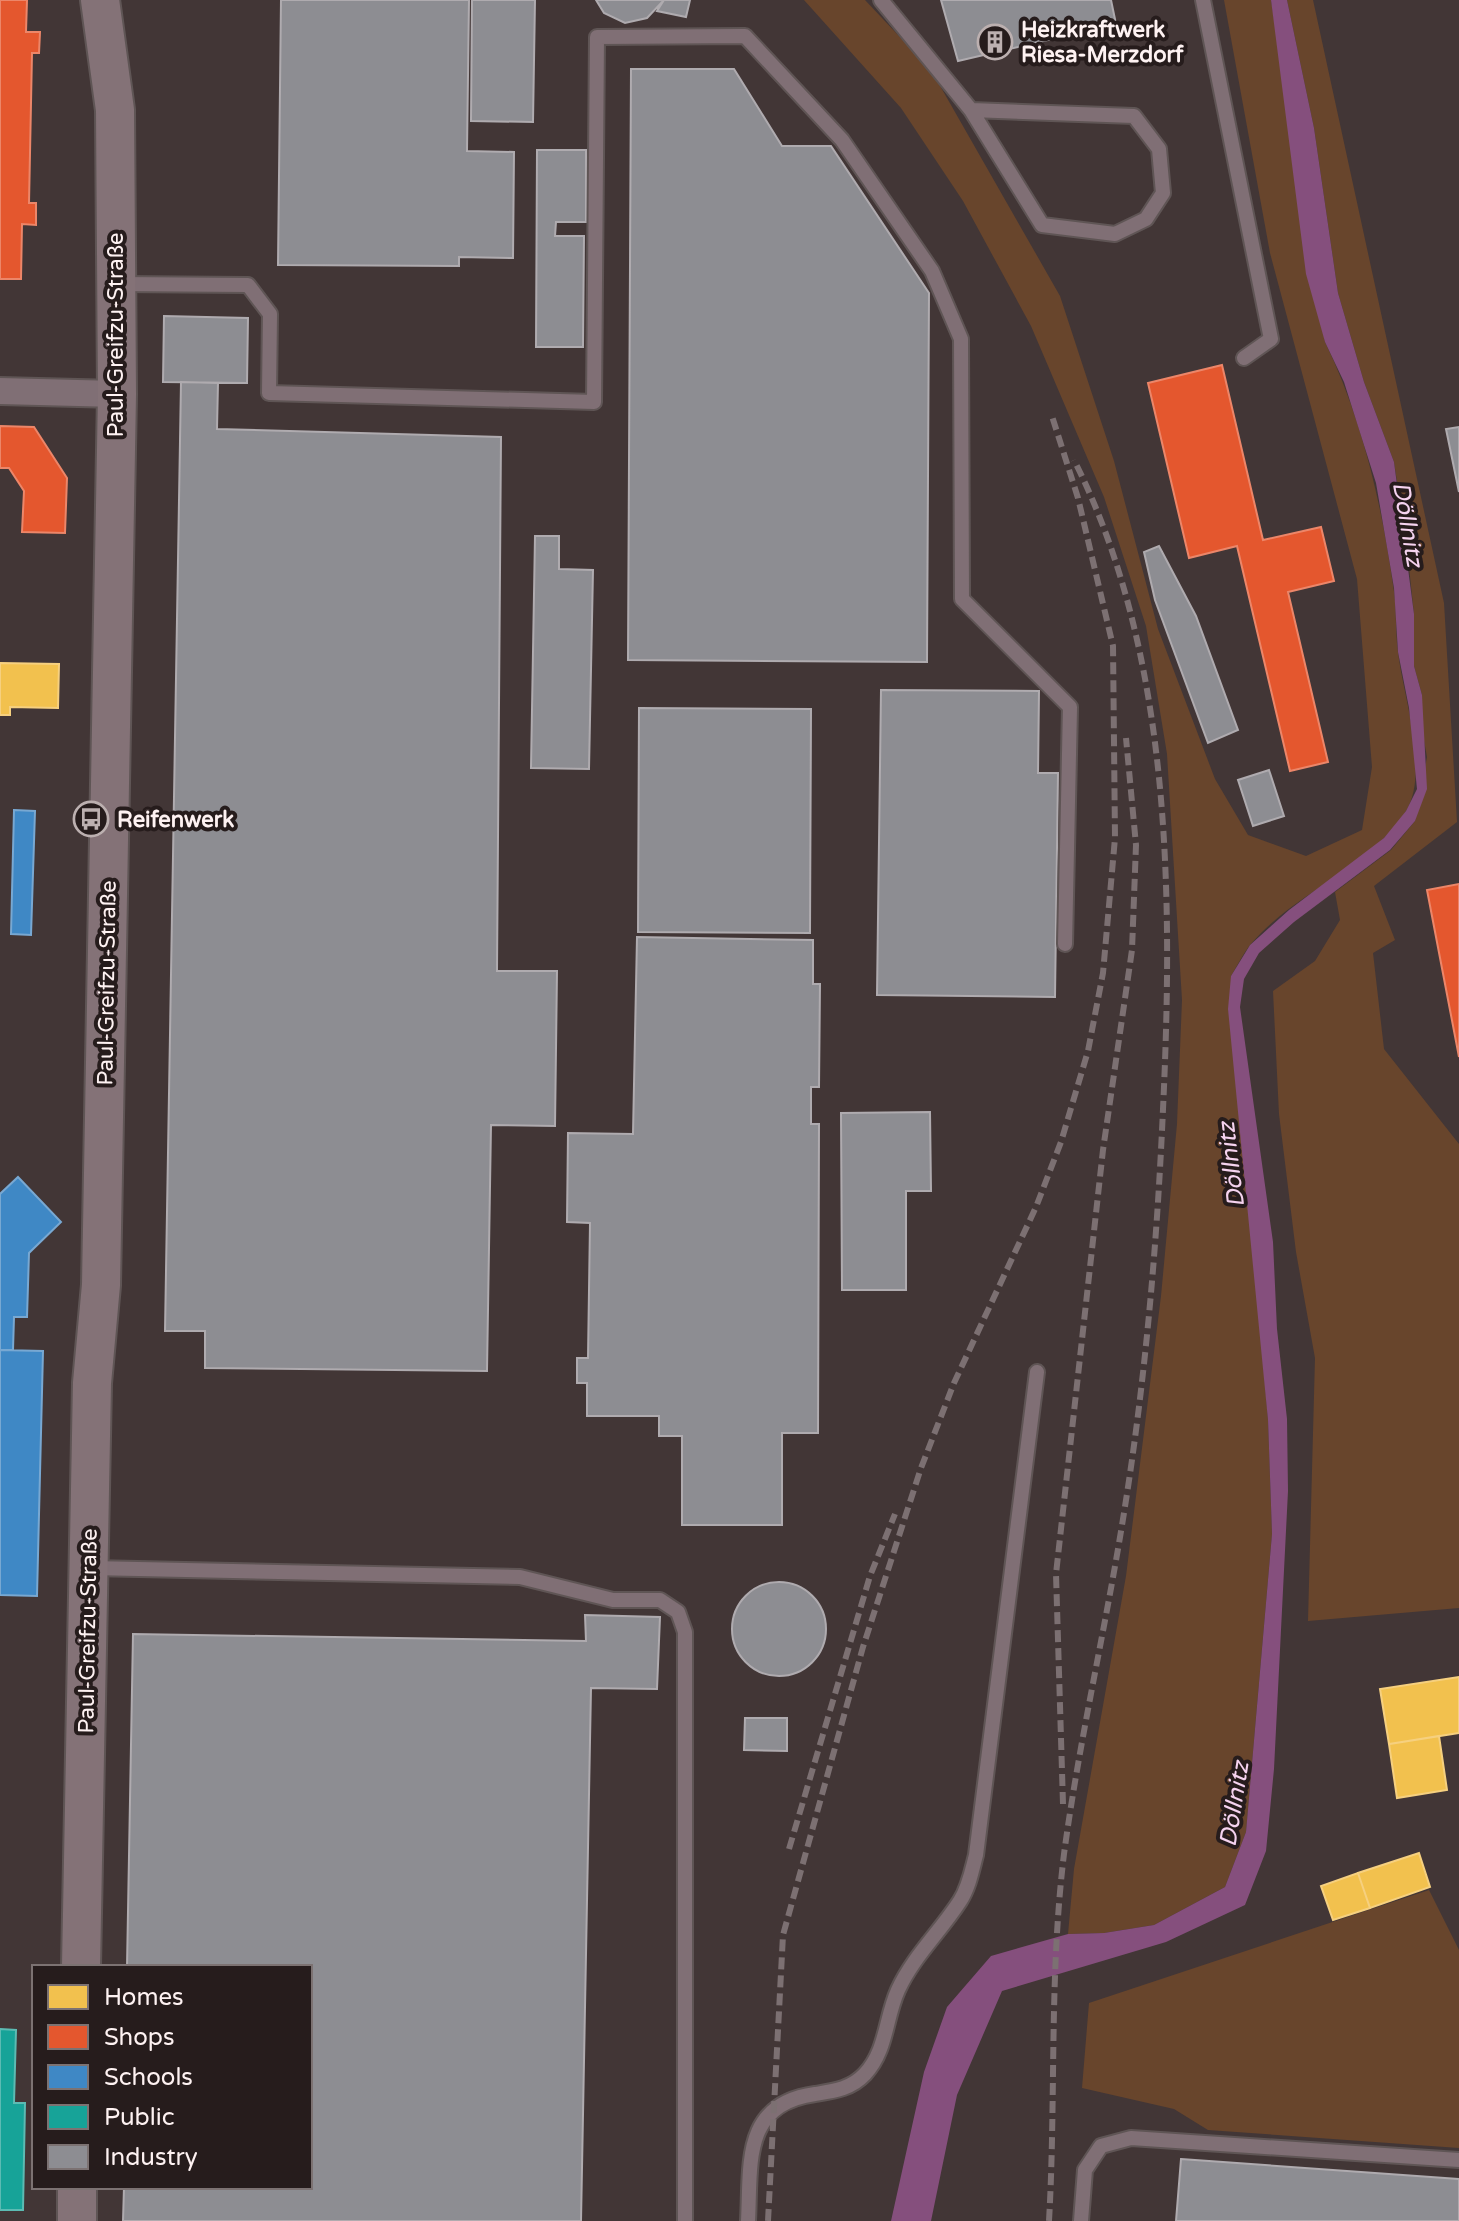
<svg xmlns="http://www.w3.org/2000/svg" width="1459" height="2221" font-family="'Varela Round',sans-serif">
<rect width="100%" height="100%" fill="#423636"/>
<path fill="#68452c" d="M 804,0 L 865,0 L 931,70 L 1060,296 L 1114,461 L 1158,629 L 1215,779 L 1248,835 L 1306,856 L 1362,830 L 1372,767 L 1357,579 L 1270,253 L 1224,0 L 1271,0 L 1325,342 C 1362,419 1381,501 1393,585 C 1397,607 1395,630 1398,652 C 1403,696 1430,772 1406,811 C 1368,870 1294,892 1250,945 C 1243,954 1237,966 1231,976 L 1268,1420 L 1272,1534 L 1246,1832 L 1225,1887 L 1154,1925 L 1104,1933 L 1068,1934 L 1074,1869 L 1126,1576 L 1161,1296 L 1177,1124 L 1182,1000 L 1167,754 L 1146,626 L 1104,497 L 1031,326 L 963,201 L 901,108 Z
M 1287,0 L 1313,0 L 1444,603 L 1457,822 L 1374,886 L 1395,940 L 1373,953 L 1384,1049 L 1459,1144 L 1459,1608 L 1308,1621 L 1315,1358 L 1296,1252 L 1279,1114 L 1273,991 L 1315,961 L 1340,920 L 1335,892 L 1391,850 L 1415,821 L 1427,757 L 1421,724 L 1422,695 L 1414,666 L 1414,614 L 1406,539 L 1394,462 L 1364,382 L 1338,293 L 1314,128 Z
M 1429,1890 L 1459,1950 L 1459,2148 L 1208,2130 L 1174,2109 L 1082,2088 L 1089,2003 Z"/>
<path fill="#854f7d" d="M 1271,0 L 1287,0 L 1314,128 L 1338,293 L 1364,382 L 1394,462 L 1414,614 L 1414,666 L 1422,695 L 1427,789 L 1415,821 L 1390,850 L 1294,922 L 1259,953 L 1244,979 L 1240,1007 L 1273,1242 L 1277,1329 L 1287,1419 L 1288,1491 L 1274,1769 L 1266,1851 L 1245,1905 L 1166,1942 L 1002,1991 L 957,2095 L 931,2221 L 891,2221 L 924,2072 L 947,2007 L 991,1956 L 1068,1934 L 1104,1933 L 1154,1925 L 1225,1887 L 1246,1832 L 1272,1534 L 1268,1420 L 1228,1009 L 1231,976 L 1250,945 L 1289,910 L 1384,838 L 1406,811 L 1417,789 L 1409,708 L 1398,652 L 1394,588 L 1376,483 L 1344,382 L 1325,342 L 1306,274 Z"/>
<path fill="#f2c14e" stroke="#f6d07f" stroke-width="2" d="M 0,663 L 59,664 L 58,708 L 10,707 L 10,715 L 0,715 Z
M 1459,1677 L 1459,1733 L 1389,1744 L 1380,1689 Z
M 1439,1736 L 1447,1790 L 1397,1798 L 1389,1744 Z
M 1419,1853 L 1430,1887 L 1370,1908 L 1358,1873 Z
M 1358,1873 L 1370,1908 L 1333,1920 L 1321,1886 Z"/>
<path fill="#e4572e" stroke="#ec8669" stroke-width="2" d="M 0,0 L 27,0 L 26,32 L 40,32 L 39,53 L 32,53 L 29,203 L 36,203 L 36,225 L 22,224 L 21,279 L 0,279 Z
M 1222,365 L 1263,540 L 1321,527 L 1334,581 L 1288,592 L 1328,762 L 1290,771 L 1237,546 L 1189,558 L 1148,383 Z
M 0,426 L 34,427 L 67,478 L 65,533 L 22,532 L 24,491 L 9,468 L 0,468 Z
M 1459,884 L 1459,1057 L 1427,890 Z"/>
<path fill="#3f88c5" stroke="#78a8d2" stroke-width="2" d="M 14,810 L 35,811 L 31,935 L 11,934 Z
M 18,1177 L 61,1222 L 29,1253 L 27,1317 L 14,1317 L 13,1350 L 0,1350 L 0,1194 Z
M 0,1350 L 43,1351 L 37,1596 L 0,1595 Z"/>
<path fill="#17a398" stroke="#5cbbb3" stroke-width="2" d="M 0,2029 L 16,2030 L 14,2103 L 25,2103 L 23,2210 L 0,2210 Z"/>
<path fill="#8d8d92" stroke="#afabaf" stroke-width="2" d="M 281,0 L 469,0 L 467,151 L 514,152 L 513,258 L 459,257 L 459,266 L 278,265 Z
M 472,0 L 535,0 L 533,122 L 471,121 Z
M 596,0 L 664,0 L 647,18 L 625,23 L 604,13 Z
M 664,0 L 690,0 L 686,17 L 657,11 Z
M 941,0 L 1111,0 L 1116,24 L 958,61 Z
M 631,69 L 734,69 L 782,146 L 831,146 L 929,293 L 927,662 L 628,660 Z
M 537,150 L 586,150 L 586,222 L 556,222 L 555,236 L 584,236 L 583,347 L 536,347 Z
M 164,316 L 248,318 L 247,383 L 163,382 Z
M 181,382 L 218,383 L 217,429 L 501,437 L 497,971 L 557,971 L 555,1126 L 491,1125 L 487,1371 L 205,1368 L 205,1331 L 165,1331 Z
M 1459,427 L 1459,492 L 1446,429 Z
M 535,536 L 559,536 L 559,569 L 593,570 L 589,769 L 531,768 Z
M 1159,546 L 1196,616 L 1238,730 L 1208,743 L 1155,600 L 1144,552 Z
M 881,690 L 1039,691 L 1038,773 L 1058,773 L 1055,997 L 877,995 Z
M 639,708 L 811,709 L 810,933 L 638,932 Z
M 1269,770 L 1284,816 L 1253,826 L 1238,780 Z
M 637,937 L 813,940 L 813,984 L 820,984 L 819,1087 L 811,1087 L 811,1124 L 819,1124 L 818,1433 L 782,1433 L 782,1525 L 682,1525 L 682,1436 L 659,1436 L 659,1416 L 587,1416 L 587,1383 L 577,1383 L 577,1358 L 588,1358 L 590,1223 L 567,1222 L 568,1133 L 633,1134 Z
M 930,1112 L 931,1191 L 906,1191 L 906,1290 L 842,1290 L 841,1113 Z
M732 1629a47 47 0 1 1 94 0a47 47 0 1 1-94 0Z
M 585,1615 L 660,1617 L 657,1689 L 591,1688 L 581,2221 L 123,2221 L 124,2187 L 310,2187 L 310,1967 L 127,1967 L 133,1634 L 586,1641 Z
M 745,1718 L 787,1718 L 787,1751 L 744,1750 Z
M 1181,2159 L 1459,2179 L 1459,2221 L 1176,2221 Z"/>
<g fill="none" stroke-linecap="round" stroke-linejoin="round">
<g stroke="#5f5555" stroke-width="18">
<path id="service" d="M 881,0 L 971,110 L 1042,225 L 1115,234 L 1146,219 L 1163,193 L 1159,149 L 1134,116 L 971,110
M 1203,0 L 1271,339 L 1244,358
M 117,284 L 248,285 L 270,314 L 269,393 L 594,402 L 597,37 L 745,36 L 842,140 L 932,271 L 961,339 L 962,599 L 1070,707 L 1065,944
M 91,1568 L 520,1577 L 613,1600 L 660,1600 L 678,1612 L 685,1632 L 685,2221
M 748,2221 C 751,2163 742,2104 815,2094 C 834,2091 851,2089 865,2074 C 887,2050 885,2019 898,1990 C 913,1957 940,1932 960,1901 C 969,1887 972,1870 976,1855 L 1037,1372
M 1081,2221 L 1085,2170 L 1101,2146 L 1131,2138 L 1459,2160"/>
</g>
<g stroke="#5f5555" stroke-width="30">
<path id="minor" d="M 0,391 L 117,394"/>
</g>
<g stroke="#5f5555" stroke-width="42">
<path id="secondary" d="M 81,1967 L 92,1383 L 101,1285 L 117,394 L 115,110 L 100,0
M 77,2221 L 77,2187"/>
</g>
<use href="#service" stroke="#806f75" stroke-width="14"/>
<use href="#minor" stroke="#806f75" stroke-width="26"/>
<use href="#secondary" stroke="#847277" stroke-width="38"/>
<path stroke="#7c7072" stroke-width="6" stroke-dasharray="12 6" stroke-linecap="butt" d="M 1063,1804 L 1056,1574 L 1103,1150 L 1132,950 L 1136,845 L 1126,738
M 789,1849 L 870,1576 L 895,1514
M 768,2221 L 783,1935 L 863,1647 L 921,1468 L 954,1383 L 1036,1207 L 1061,1142 L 1088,1051 L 1103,973 L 1115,838 L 1113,646 L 1078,498 L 1051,413
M 1049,2221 C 1056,2099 1049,1976 1064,1854 C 1079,1742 1105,1631 1123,1519 C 1145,1384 1157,1246 1163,1109 C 1173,897 1172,654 1074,460"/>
</g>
<defs>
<g id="building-ring" transform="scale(1.8)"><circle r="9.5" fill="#261c1c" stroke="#bcb0b0" stroke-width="1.5"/><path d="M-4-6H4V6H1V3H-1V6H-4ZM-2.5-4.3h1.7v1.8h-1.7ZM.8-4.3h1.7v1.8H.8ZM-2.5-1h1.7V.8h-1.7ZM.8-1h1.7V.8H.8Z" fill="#bcb0b0"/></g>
<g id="bus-ring" transform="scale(1.8)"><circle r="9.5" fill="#261c1c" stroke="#bcb0b0" stroke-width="1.5"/><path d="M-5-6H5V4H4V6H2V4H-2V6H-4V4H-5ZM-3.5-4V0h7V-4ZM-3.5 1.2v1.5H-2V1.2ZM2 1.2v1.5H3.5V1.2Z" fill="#bcb0b0"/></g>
</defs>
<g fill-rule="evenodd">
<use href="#building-ring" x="995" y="42"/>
<use href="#bus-ring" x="91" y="819"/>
</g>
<g text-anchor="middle" stroke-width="8" stroke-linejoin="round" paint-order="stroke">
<g font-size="22" font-weight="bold" fill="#fef2f2" stroke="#261c1c" text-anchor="start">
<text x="1021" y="37">Heizkraftwerk<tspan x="1021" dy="25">Riesa-Merzdorf</tspan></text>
<text x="117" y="827">Reifenwerk</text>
</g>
<g font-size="22" fill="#fef2f2" stroke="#261c1c">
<text transform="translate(115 335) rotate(-90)" y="8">Paul-Greifzu-Straße</text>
<text transform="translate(106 983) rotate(-89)" y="8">Paul-Greifzu-Straße</text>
<text transform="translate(87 1631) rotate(-89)" y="8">Paul-Greifzu-Straße</text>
</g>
<g font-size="24" font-style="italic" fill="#f5d3ef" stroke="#261c1c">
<text transform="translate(1408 524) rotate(80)" y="8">Döllnitz</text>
<text transform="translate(1231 1165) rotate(-97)" y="8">Döllnitz</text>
<text transform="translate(1234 1804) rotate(-81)" y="8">Döllnitz</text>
</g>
</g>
<rect x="32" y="1965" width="280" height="224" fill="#261c1c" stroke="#7c7272" stroke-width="2"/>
<rect x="48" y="1985" width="40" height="24" fill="#f2c14e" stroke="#7c7272" stroke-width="2"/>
<text x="104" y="2005" font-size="24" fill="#fef2f2">Homes</text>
<rect x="48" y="2025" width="40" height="24" fill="#e4572e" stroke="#7c7272" stroke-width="2"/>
<text x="104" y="2045" font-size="24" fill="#fef2f2">Shops</text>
<rect x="48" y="2065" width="40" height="24" fill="#3f88c5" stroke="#7c7272" stroke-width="2"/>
<text x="104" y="2085" font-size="24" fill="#fef2f2">Schools</text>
<rect x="48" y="2105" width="40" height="24" fill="#17a398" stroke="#7c7272" stroke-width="2"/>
<text x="104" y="2125" font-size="24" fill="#fef2f2">Public</text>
<rect x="48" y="2145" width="40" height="24" fill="#8d8d92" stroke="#7c7272" stroke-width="2"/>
<text x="104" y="2165" font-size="24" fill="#fef2f2">Industry</text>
</svg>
